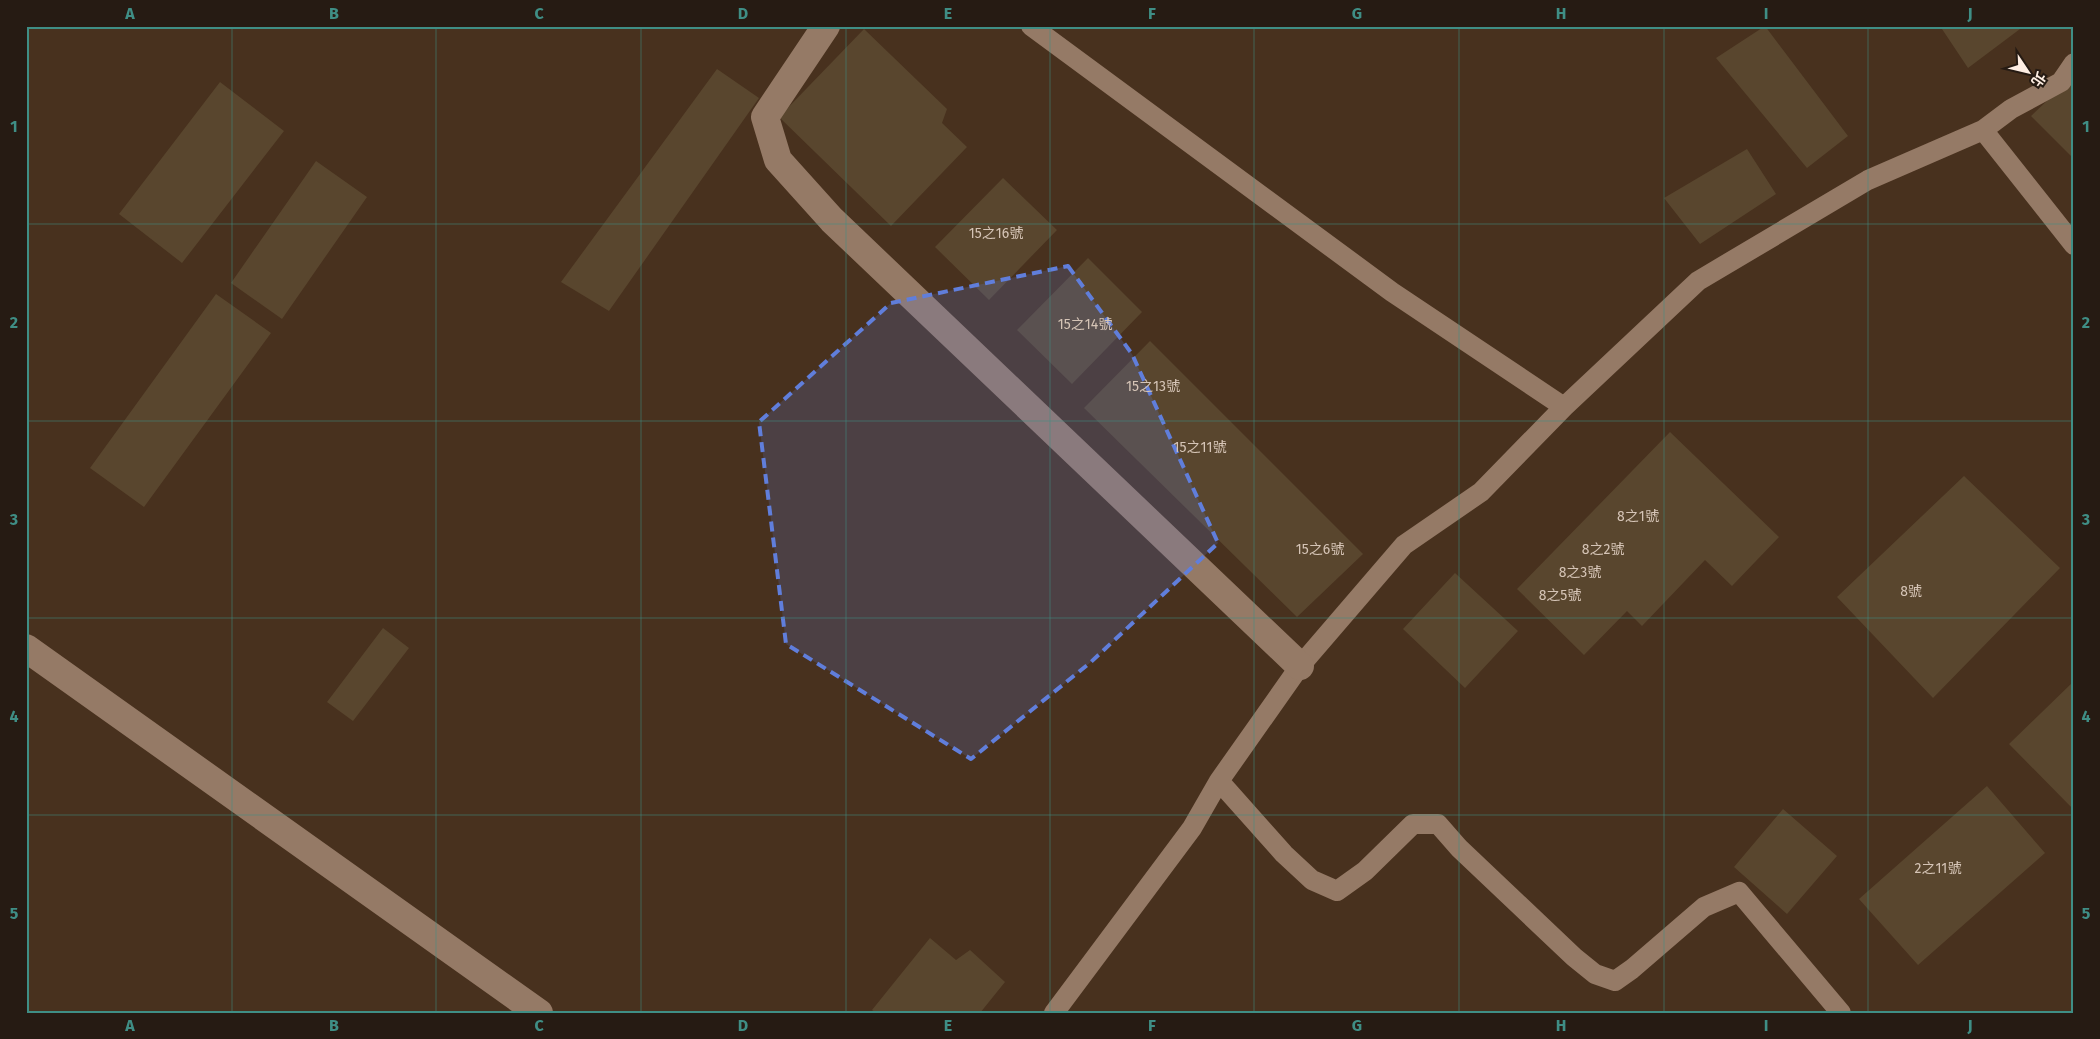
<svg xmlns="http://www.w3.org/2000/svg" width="2100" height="1039" font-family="'Fira Sans','Noto Sans TC',sans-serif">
<rect width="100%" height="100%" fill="#48311e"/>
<path fill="#59462e" d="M 1765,26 L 1848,136 L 1807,168 L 1716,58 Z
M 1940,26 L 2024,26 L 1968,68 Z
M 864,29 L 947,109 L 942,123 L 967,147 L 891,226 L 779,117 Z
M 717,69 L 759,98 L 609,311 L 561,282 Z
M 2074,75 L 2074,159 L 2031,116 Z
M 220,82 L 284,131 L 182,263 L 119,214 Z
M 1747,149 L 1776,194 L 1700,244 L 1664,198 Z
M 316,161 L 367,197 L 282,319 L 231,283 Z
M 1003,178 L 1057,230 L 989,300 L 935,247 Z
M 1088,258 L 1142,312 L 1072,384 L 1017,330 Z
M 216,294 L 271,333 L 144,507 L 90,468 Z
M 1150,341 L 1363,554 L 1297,617 L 1084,408 Z
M 1670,432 L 1779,537 L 1732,586 L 1705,560 L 1642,626 L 1627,611 L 1584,655 L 1517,589 Z
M 1964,476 L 2060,568 L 1933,698 L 1837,597 Z
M 1455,573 L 1518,631 L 1465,688 L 1403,629 Z
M 383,628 L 409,648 L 353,721 L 327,702 Z
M 2074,681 L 2074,810 L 2009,744 Z
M 1987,786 L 2045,853 L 1918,965 L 1859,899 Z
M 1783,809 L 1837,856 L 1787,914 L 1734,867 Z
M 930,938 L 956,960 L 970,950 L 1005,982 L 980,1013 L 876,1013 L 872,1010 Z"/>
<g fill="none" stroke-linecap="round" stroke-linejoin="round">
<path stroke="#957a66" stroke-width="20" d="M 1031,26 L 1392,292 L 1564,407
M 1983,130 L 2074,245
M 1219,781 L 1284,854 L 1312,880 L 1337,891 L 1365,871 L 1413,824 L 1438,824 L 1459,848 L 1574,957 L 1595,974 L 1615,981 L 1632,969 L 1704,907 L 1739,892 L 1841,1013
M 1054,1013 L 1192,828 L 1219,781 L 1300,666 L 1404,545 L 1481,492 L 1564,407 L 1698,281 L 1868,180 L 1983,130 L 2011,109 L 2061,82 L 2074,63"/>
<path stroke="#957a66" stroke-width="28" d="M 826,26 L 765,117 L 778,160 L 832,220 L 1300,666
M 26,648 L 539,1013"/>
</g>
<path fill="#607edb" fill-opacity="0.2" stroke="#607edb" stroke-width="4" stroke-dasharray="10 6" stroke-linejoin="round" d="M 1068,266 L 1132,354 L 1218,543 L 1091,662 L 971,759 L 786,644 L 759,422 L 891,303 Z"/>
<path fill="none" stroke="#3f8e85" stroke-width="1" stroke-opacity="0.55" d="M 232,26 L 232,1013M 436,26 L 436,1013M 641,26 L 641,1013M 846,26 L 846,1013M 1050,26 L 1050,1013M 1254,26 L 1254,1013M 1459,26 L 1459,1013M 1664,26 L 1664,1013M 1868,26 L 1868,1013M 26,224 L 2074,224M 26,421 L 2074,421M 26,618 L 2074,618M 26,815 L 2074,815"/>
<g text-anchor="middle" stroke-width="4" stroke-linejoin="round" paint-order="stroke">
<g font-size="14" fill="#d5c4b6">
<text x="996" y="238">15之16號</text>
<text x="1085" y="329">15之14號</text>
<text x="1153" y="391">15之13號</text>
<text x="1200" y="452">15之11號</text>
<text x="1638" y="521">8之1號</text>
<text x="1320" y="554">15之6號</text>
<text x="1603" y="554">8之2號</text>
<text x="1580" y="577">8之3號</text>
<text x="1911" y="596">8號</text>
<text x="1560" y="600">8之5號</text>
<text x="1938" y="873">2之11號</text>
</g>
</g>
<rect width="2100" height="1039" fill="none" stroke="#261b13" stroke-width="55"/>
<g transform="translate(2028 72) rotate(125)" stroke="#261b13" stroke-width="4" paint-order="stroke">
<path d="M0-4L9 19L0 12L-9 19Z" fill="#feeee3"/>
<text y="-8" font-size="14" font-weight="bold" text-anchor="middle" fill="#feeee3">北</text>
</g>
<rect x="28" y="28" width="2044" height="984" fill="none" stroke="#3f8e85" stroke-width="2"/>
<g font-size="16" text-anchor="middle" font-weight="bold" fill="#3f8e85">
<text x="130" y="19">A</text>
<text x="334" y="19">B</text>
<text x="539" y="19">C</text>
<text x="743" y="19">D</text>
<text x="948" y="19">E</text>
<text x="1152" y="19">F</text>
<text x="1357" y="19">G</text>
<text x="1561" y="19">H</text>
<text x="1766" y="19">I</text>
<text x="1970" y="19">J</text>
<text x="14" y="132">1</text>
<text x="2086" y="132">1</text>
<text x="14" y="328">2</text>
<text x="2086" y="328">2</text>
<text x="14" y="525">3</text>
<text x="2086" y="525">3</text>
<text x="14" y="722">4</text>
<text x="2086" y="722">4</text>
<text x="14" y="919">5</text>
<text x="2086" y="919">5</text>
<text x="130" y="1031">A</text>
<text x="334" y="1031">B</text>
<text x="539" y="1031">C</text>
<text x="743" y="1031">D</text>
<text x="948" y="1031">E</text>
<text x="1152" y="1031">F</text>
<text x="1357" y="1031">G</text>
<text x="1561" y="1031">H</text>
<text x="1766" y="1031">I</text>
<text x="1970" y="1031">J</text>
</g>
</svg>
